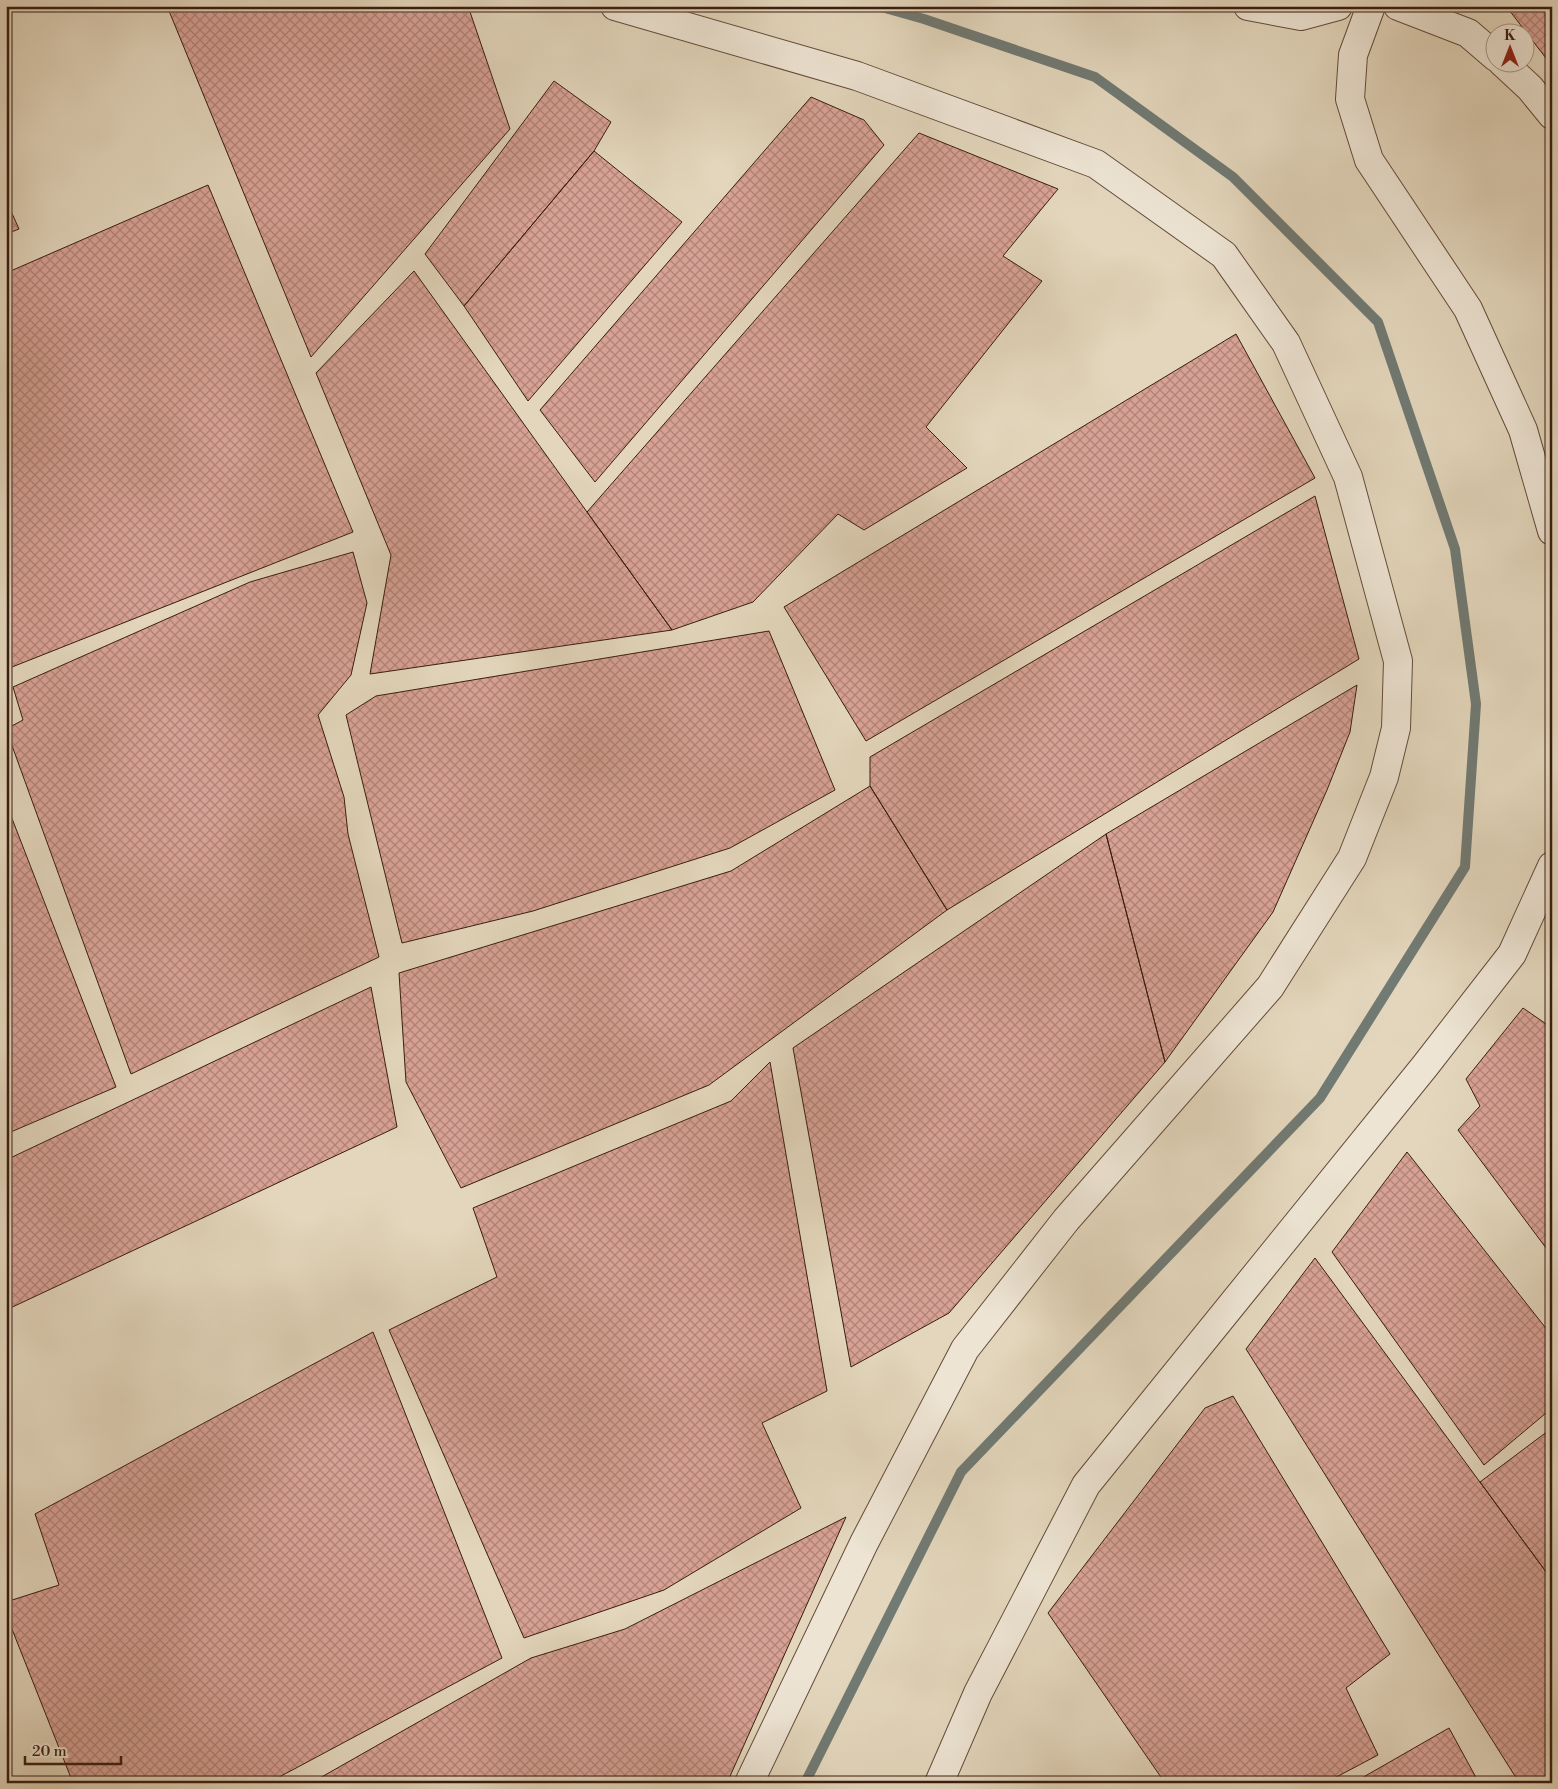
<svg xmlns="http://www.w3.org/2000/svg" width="1558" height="1789" font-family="'Libre Bodoni',serif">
<defs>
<pattern id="building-cross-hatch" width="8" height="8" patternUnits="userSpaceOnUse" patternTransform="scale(1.25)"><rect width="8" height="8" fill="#d8a195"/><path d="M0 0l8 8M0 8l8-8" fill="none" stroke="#b08378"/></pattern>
</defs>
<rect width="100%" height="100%" fill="#e3d6bc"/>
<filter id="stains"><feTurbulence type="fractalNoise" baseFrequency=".004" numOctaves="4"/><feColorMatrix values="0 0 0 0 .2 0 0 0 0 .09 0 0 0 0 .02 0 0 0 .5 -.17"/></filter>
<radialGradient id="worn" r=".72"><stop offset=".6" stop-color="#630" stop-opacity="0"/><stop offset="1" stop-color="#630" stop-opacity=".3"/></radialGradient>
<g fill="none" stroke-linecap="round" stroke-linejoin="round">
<path stroke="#717a73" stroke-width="10" d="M 805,1783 L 961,1472 L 1320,1098 L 1465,867 L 1476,704 L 1455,549 L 1378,322 L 1233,177 L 1095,77 L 924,19 L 878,6"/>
</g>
<path fill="url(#building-cross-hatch)" stroke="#391d10" d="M 167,6 L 468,6 L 510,129 L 311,357 Z
M 1506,6 L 1552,6 L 1552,66 Z
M 554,81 L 611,122 L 594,151 L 464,306 L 425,254 Z
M 811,97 L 864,120 L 884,145 L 595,482 L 540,410 Z
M 919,133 L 1058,189 L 1003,256 L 1042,281 L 926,427 L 967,468 L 864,530 L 838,514 L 753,602 L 672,630 L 587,512 Z
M 594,151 L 682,222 L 528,401 L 464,306 Z
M 208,185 L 353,532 L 12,667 L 6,648 L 6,273 Z
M 6,200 L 19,229 L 6,234 Z
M 414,271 L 587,512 L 672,630 L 370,674 L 391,555 L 316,373 Z
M 1236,334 L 1315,478 L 866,741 L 784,607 Z
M 1315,496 L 1359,659 L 947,910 L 870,786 L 870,757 Z
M 353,552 L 367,603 L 351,675 L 318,715 L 344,797 L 348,834 L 379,957 L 131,1074 L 6,729 L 23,720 L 13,687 L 250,582 Z
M 769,631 L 835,790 L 730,848 L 533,911 L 402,943 L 346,715 L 376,696 Z
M 1357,685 L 1350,732 L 1327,790 L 1273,912 L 1165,1062 L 1106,834 Z
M 870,786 L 947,910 L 709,1085 L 461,1188 L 406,1082 L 399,973 L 731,871 Z
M 6,803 L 116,1087 L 6,1134 Z
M 1106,834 L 1165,1062 L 949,1313 L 851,1367 L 793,1048 Z
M 371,987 L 397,1127 L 6,1310 L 6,1160 Z
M 1523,1008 L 1552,1028 L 1552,1256 L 1458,1130 L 1480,1106 L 1466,1079 Z
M 770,1062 L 827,1391 L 762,1423 L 801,1508 L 664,1590 L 524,1638 L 389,1330 L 497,1277 L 473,1208 L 731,1101 Z
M 1407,1152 L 1552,1336 L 1552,1408 L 1484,1465 L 1332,1252 Z
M 1315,1258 L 1552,1580 L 1552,1783 L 1520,1783 L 1513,1773 L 1246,1349 Z
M 373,1332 L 502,1658 L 268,1783 L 73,1783 L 6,1614 L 6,1602 L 59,1585 L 35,1514 Z
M 1233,1396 L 1390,1654 L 1346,1688 L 1378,1755 L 1325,1783 L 1165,1783 L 1048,1613 L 1205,1408 Z
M 1552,1428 L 1552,1580 L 1480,1482 Z
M 846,1517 L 727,1783 L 311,1783 L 531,1658 L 625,1629 Z
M 1449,1728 L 1479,1783 L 1353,1783 Z"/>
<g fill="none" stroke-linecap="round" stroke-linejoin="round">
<g stroke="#644b3b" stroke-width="30">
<path id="minor" d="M 615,6 L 857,76 L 1096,164 L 1224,255 L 1286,343 L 1348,477 L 1398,661 L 1396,728 L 1384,777 L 1352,858 L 1270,987 L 1066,1220 L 965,1349 L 864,1543 L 749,1783
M 1248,6 L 1301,16 L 1338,6
M 1371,6 L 1353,55 L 1350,99 L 1369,160 L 1468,309 L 1523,430 L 1552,531
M 1398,6 L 1468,33 L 1496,57
M 1502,62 L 1530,88 L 1552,115
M 939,1783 L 978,1693 L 1086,1485 L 1425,1066 L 1512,954 L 1552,866"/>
</g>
<use href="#minor" stroke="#ede4d3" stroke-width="28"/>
</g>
<rect width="1558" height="1789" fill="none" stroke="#e3d6bc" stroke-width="25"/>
<rect x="8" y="8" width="1543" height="1774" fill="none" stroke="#391d10" stroke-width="2.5"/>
<rect x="12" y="12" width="1533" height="1764" fill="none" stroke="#391d10"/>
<g transform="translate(1510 48)"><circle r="24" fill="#ede4d3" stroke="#a59485"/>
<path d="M0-4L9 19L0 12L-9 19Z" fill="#8f2418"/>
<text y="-8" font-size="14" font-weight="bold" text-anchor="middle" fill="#391d10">K</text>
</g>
<path d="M25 1756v8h96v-8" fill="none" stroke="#391d10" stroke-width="2.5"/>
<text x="32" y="1756" font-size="15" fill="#391d10" stroke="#ede4d3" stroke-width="4" paint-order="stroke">20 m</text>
<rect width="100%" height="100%" filter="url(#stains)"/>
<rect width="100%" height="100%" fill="url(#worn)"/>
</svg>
